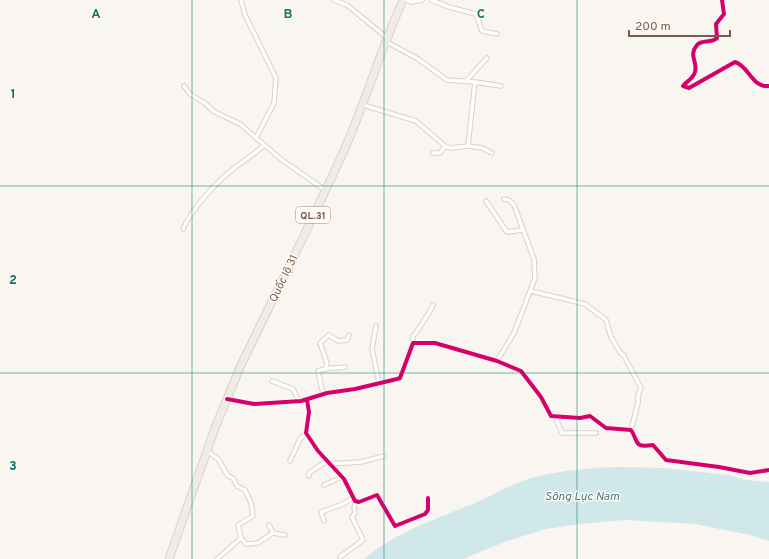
<svg xmlns="http://www.w3.org/2000/svg" width="769" height="559" font-family="Overpass,sans-serif">
<rect width="100%" height="100%" fill="#f9f5f0"/>
<path fill="#d0e8ea" d="M 617,467 L 665,468 L 729,475 L 745,480 L 769,482 L 769,541 L 750,535 L 695,524 L 625,520 L 579,524 L 546,529 L 507,541 L 463,559 L 364,559 C 396,532 436,519 475,503 C 496,494 516,481 539,476 C 564,470 591,468 617,467 Z"/>
<g fill="none" stroke-linecap="round" stroke-linejoin="round">
<g stroke="#d7d1cb" stroke-width="5.5">
<path id="street" d="M 241,0 L 245,15 L 276,78 L 274,103 L 256,138
M 334,0 L 347,5 L 386,37
M 406,0 L 412,2 L 422,0
M 431,0 L 449,7 L 476,14 L 482,31 L 497,34
M 722,0 L 724,14 L 716,24 L 717,38 C 711,44 702,39 697,45 C 688,56 698,61 695,72 C 693,79 687,81 683,86 L 689,88 L 735,62 C 749,66 752,88 769,86
M 385,41 L 418,59 L 447,80 L 475,82 L 468,146 L 482,148 L 492,153
M 466,81 L 487,58
M 475,82 L 501,86
M 184,86 L 190,94 L 206,104 L 213,111 L 240,124 L 282,160 L 325,190
M 363,105 L 416,121 L 445,146
M 433,153 L 440,153 L 445,146 L 451,148 L 468,146
M 486,201 L 507,232 L 522,230
M 183,229 C 193,207 218,180 237,166 C 246,159 256,153 264,145
M 531,291 L 585,304 L 606,320 L 611,337 L 620,352 L 624,356 L 641,388 L 638,396 L 638,403 L 631,430
M 376,326 L 372,349 L 379,383
M 413,343 L 413,336 C 415,335 433,307 433,305
M 497,361 L 514,333 L 535,278 L 534,259 L 514,205 L 509,200 L 504,199
M 326,367 L 327,363 L 320,343 L 329,335 L 338,341 L 347,340 L 349,335
M 272,381 L 293,389 L 299,401
M 323,394 L 318,371 C 327,367 335,369 345,367
M 227,399 L 254,404 L 301,401 L 327,393 L 355,389 L 397,379 L 400,378 L 413,343 L 435,343 L 497,361 L 521,371 L 541,397 L 551,416 L 580,418 L 590,416 L 606,428 L 631,430 C 639,442 633,448 653,445 L 666,460 L 719,467 L 750,473 L 769,470
M 307,400 L 309,412 L 306,433 L 318,451 L 344,479 L 355,501 L 359,502 L 377,495 L 395,526 L 425,514 L 428,510 L 428,498
M 555,416 L 562,433 L 596,433
M 207,451 L 218,459 L 228,476 L 233,478 L 237,486 L 245,490 L 251,503 L 253,516 L 238,525 L 241,538 L 217,559
M 290,461 L 300,439 L 306,433
M 330,464 L 361,462 L 384,456
M 309,476 L 309,473 L 327,461
M 324,485 L 342,477
M 324,521 L 321,512 L 343,504 L 353,498
M 273,533 L 285,535
M 241,538 L 246,544 L 258,543 L 273,533 L 269,525
M 340,557 L 363,540 L 352,517 L 355,513 L 354,507 L 356,501"/>
</g>
<g stroke="#dad1cc" stroke-width="9">
<path id="highway" d="M 169,559 L 215,428 L 241,365 C 275,295 310,225 342,155 C 365,104 380,51 403,0"/>
</g>
<use href="#street" stroke="#fefefd" stroke-width="3.5"/>
<use href="#highway" stroke="#f2eae7" stroke-width="7"/>
<g stroke="#fffaf3" stroke-width="6">
<path id="cycleway" d="M 722,0 L 724,14 L 716,24 L 717,38 C 711,44 702,39 697,45 C 688,56 698,61 695,72 C 693,79 687,81 683,86 L 689,88 L 735,62 C 749,66 752,88 769,86
M 227,399 L 254,404 L 301,401 L 327,393 L 355,389 L 397,379 L 400,378 L 413,343 L 435,343 L 497,361 L 521,371 L 541,397 L 551,416 L 580,418 L 590,416 L 606,428 L 631,430 C 639,442 633,448 653,445 L 666,460 L 719,467 L 750,473 L 769,470
M 307,400 L 309,412 L 306,433 L 318,451 L 344,479 L 355,501 L 359,502 L 377,495 L 395,526 L 425,514 L 428,510 L 428,498"/>
</g>
<use href="#cycleway" stroke="#d6006c" stroke-width="4"/>
</g>
<path fill="none" stroke="#0f766e" stroke-width="1" stroke-opacity="0.55" d="M 192,0 L 192,559M 384,0 L 384,559M 577,0 L 577,559M 0,186 L 769,186M 0,373 L 769,373"/>
<g text-anchor="middle" stroke-width="3" stroke-linejoin="round" paint-order="stroke">
<rect fill="#fffaf3" stroke="#a28b7f" stroke-width="1" x="296" y="207" width="34" height="16" rx="3"/>
<g font-size="10" font-weight="bold" fill="#7a5c4d">
<text x="313" y="219">QL.31</text>
</g>
<g font-size="11" fill="#7a5c4d" stroke="#fffaf3">
<text transform="translate(283 278) rotate(-64)" y="4">Quốc lộ 31</text>
</g>
<g font-size="12" font-style="italic" fill="#437c86" stroke="#fffaf3">
<text x="582" y="500">Sông Lục Nam</text>
</g>
</g>
<g font-size="13" text-anchor="middle" font-weight="bold" fill="#0f766e" stroke="#fffaf3" stroke-width="3" stroke-linejoin="round" paint-order="stroke">
<text x="96" y="18">A</text>
<text x="288" y="18">B</text>
<text x="481" y="18">C</text>
<text x="13" y="98">1</text>
<text x="13" y="284">2</text>
<text x="13" y="470">3</text>
</g>
<path d="M629 30v6h101v-6" fill="none" stroke="#7a5c4d" stroke-width="2"/>
<text x="635" y="30" font-size="12" fill="#7a5c4d" stroke="#fffaf3" stroke-width="3" paint-order="stroke">200 m</text>
</svg>
